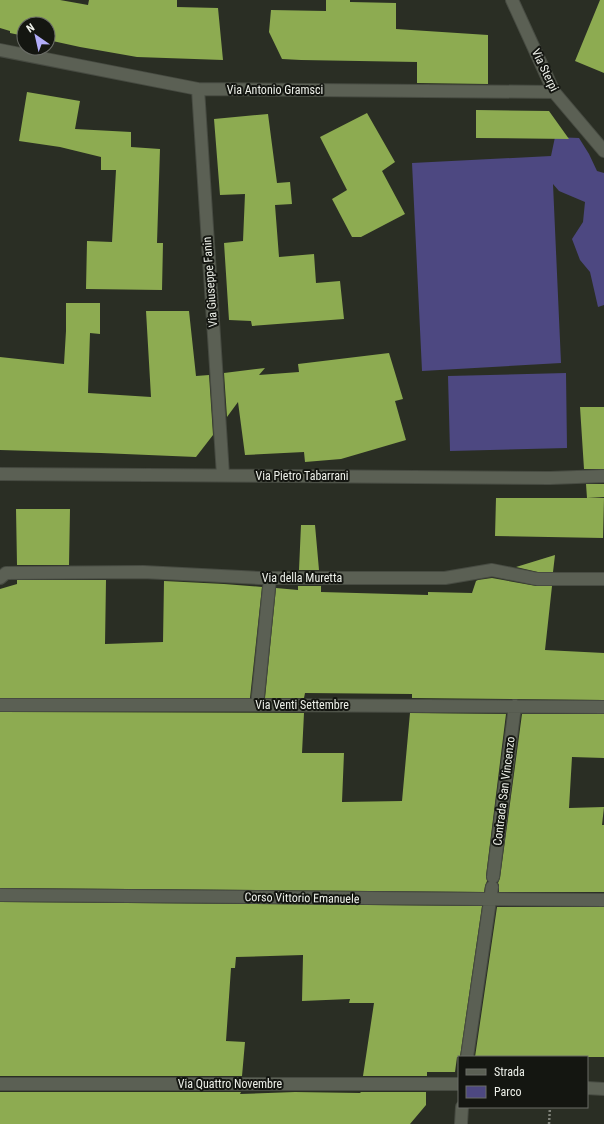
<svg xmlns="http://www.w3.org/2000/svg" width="604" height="1124" font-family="'Roboto Condensed',sans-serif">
<rect width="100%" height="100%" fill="#2a2e24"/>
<path fill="#4d4881" d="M 555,137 L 579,138 L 589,154 L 597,171 L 604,173 L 604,305 L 598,307 L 590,272 L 580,260 L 572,239 L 583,222 L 585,202 L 559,191 L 553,184 L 561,363 L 422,371 L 412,163 L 551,156 Z
M 566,373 L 567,448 L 450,451 L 448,376 Z"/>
<path fill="#8dab51" d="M 0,0 L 60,0 L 88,5 L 89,0 L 177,0 L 177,7 L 218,8 L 223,60 L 137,57 L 80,47 L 48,40 L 48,24 L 24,24 L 24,36 L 10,33 L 10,31 L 0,28 Z
M 326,0 L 350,0 L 350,2 L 396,3 L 396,29 L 488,35 L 488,84 L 417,83 L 417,62 L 301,60 L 282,59 L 269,32 L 271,10 L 326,11 Z
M 600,0 L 604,0 L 604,73 L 575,61 Z
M 27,92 L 80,101 L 75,129 L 131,132 L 131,147 L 160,149 L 157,243 L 163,243 L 162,290 L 86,289 L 87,241 L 112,242 L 116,170 L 101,170 L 101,157 L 60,147 L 19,141 Z
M 476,110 L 549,111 L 569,139 L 476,138 Z
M 367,113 L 395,162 L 382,171 L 405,214 L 361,237 L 352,237 L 332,199 L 347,190 L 320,137 Z
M 268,114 L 277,183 L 290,182 L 292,204 L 275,205 L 279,257 L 314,254 L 316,283 L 340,281 L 344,319 L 252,326 L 251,321 L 229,320 L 224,243 L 243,241 L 245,194 L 220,195 L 214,119 Z
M 66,303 L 100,303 L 100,334 L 90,333 L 88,393 L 151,397 L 146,311 L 189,311 L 196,376 L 209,375 L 213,435 L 196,457 L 101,453 L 0,450 L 0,357 L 64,364 L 66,331 Z
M 389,353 L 403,399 L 395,401 L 406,440 L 341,459 L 305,462 L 304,452 L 245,455 L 238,402 L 227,417 L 224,373 L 265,368 L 259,375 L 299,372 L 298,364 Z
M 580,407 L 604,407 L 604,469 L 584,469 Z
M 586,484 L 604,484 L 604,497 L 587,498 Z
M 496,498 L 604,498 L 603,538 L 495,536 Z
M 16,509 L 70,509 L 69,565 L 17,565 Z
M 301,525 L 315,525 L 319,570 L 299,570 Z
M 555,555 L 553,572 L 538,572 L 516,567 Z
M 492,578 L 536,586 L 552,586 L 545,650 L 604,653 L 604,700 L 412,698 L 412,694 L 305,693 L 304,698 L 265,698 L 276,588 L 298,590 L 298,586 L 321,586 L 321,592 L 428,595 L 428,592 L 472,593 L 476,581 L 478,580 Z
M 17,580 L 106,580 L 105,644 L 163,642 L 164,581 L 224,584 L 262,587 L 250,698 L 0,698 L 0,589 L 17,584 Z
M 0,712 L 304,713 L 302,753 L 344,753 L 342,802 L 402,801 L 410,713 L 506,714 L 486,876 L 487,881 L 485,886 L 484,892 L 0,888 Z
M 522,714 L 604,714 L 604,758 L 572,757 L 569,808 L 604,807 L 602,825 L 604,825 L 604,892 L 499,892 L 499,885 L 498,883 L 500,878 Z
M 0,902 L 482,906 L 460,1057 L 457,1057 L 455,1072 L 427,1072 L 427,1076 L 363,1076 L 374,1003 L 349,1003 L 350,999 L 302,1001 L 303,955 L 236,957 L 235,968 L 231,968 L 226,1041 L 245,1042 L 242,1076 L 0,1076 Z
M 497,907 L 604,907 L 604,1057 L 475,1057 Z
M 0,1092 L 241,1092 L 240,1094 L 295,1092 L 360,1093 L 361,1092 L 426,1092 L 426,1105 L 410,1124 L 0,1124 Z"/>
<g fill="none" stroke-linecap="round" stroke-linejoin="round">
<g stroke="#474b42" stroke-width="14">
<path id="minor" d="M 512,0 L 554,92 L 604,151
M 0,50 L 198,89 L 554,92
M 198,89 L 223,475
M 0,474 L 550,478 L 604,476
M 0,578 L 6,573 L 143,572 L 259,578 L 445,578 L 492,570 L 537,579 L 604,579
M 0,705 L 257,705 L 604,707
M 257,705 L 270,578
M 493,877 L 515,706
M 0,895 L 604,900
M 467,1057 L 492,887
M 0,1084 L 459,1084
M 587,1088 L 604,1089
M 461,1124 L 462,1107"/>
</g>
<path stroke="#7f8279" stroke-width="2.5" stroke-dasharray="2 2" stroke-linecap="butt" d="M 549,1124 L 550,1107"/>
<use href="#minor" stroke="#5b6054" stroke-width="12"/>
</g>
<g text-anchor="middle" stroke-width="4" stroke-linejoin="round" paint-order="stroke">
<g font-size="12" fill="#edf0e9" stroke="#141611">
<text transform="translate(545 70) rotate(64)" y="4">Via Sterpi</text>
<text x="275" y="94">Via Antonio Gramsci</text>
<text transform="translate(210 282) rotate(-94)" y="4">Via Giuseppe Fanin</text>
<text x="302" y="480">Via Pietro Tabarrani</text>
<text x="302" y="582">Via della Muretta</text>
<text x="302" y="709">Via Venti Settembre</text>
<text transform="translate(504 791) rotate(-83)" y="4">Contrada San Vincenzo</text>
<text transform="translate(302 898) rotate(1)" y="4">Corso Vittorio Emanuele</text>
<text x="230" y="1088">Via Quattro Novembre</text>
</g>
</g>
<rect x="458" y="1056" width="130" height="52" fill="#141611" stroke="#6b6d67"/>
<rect x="466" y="1069" width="20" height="6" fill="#5b6054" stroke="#6b6d67"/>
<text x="494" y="1076" font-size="12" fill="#edf0e9">Strada</text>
<rect x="466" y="1086" width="20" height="12" fill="#4d4881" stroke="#6b6d67"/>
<text x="494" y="1096" font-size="12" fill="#edf0e9">Parco</text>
<g transform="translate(36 36) rotate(326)"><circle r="19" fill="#141611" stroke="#6b6d67"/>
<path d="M0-3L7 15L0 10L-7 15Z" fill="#b2adf9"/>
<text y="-6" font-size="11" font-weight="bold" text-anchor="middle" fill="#edf0e9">N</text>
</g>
</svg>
